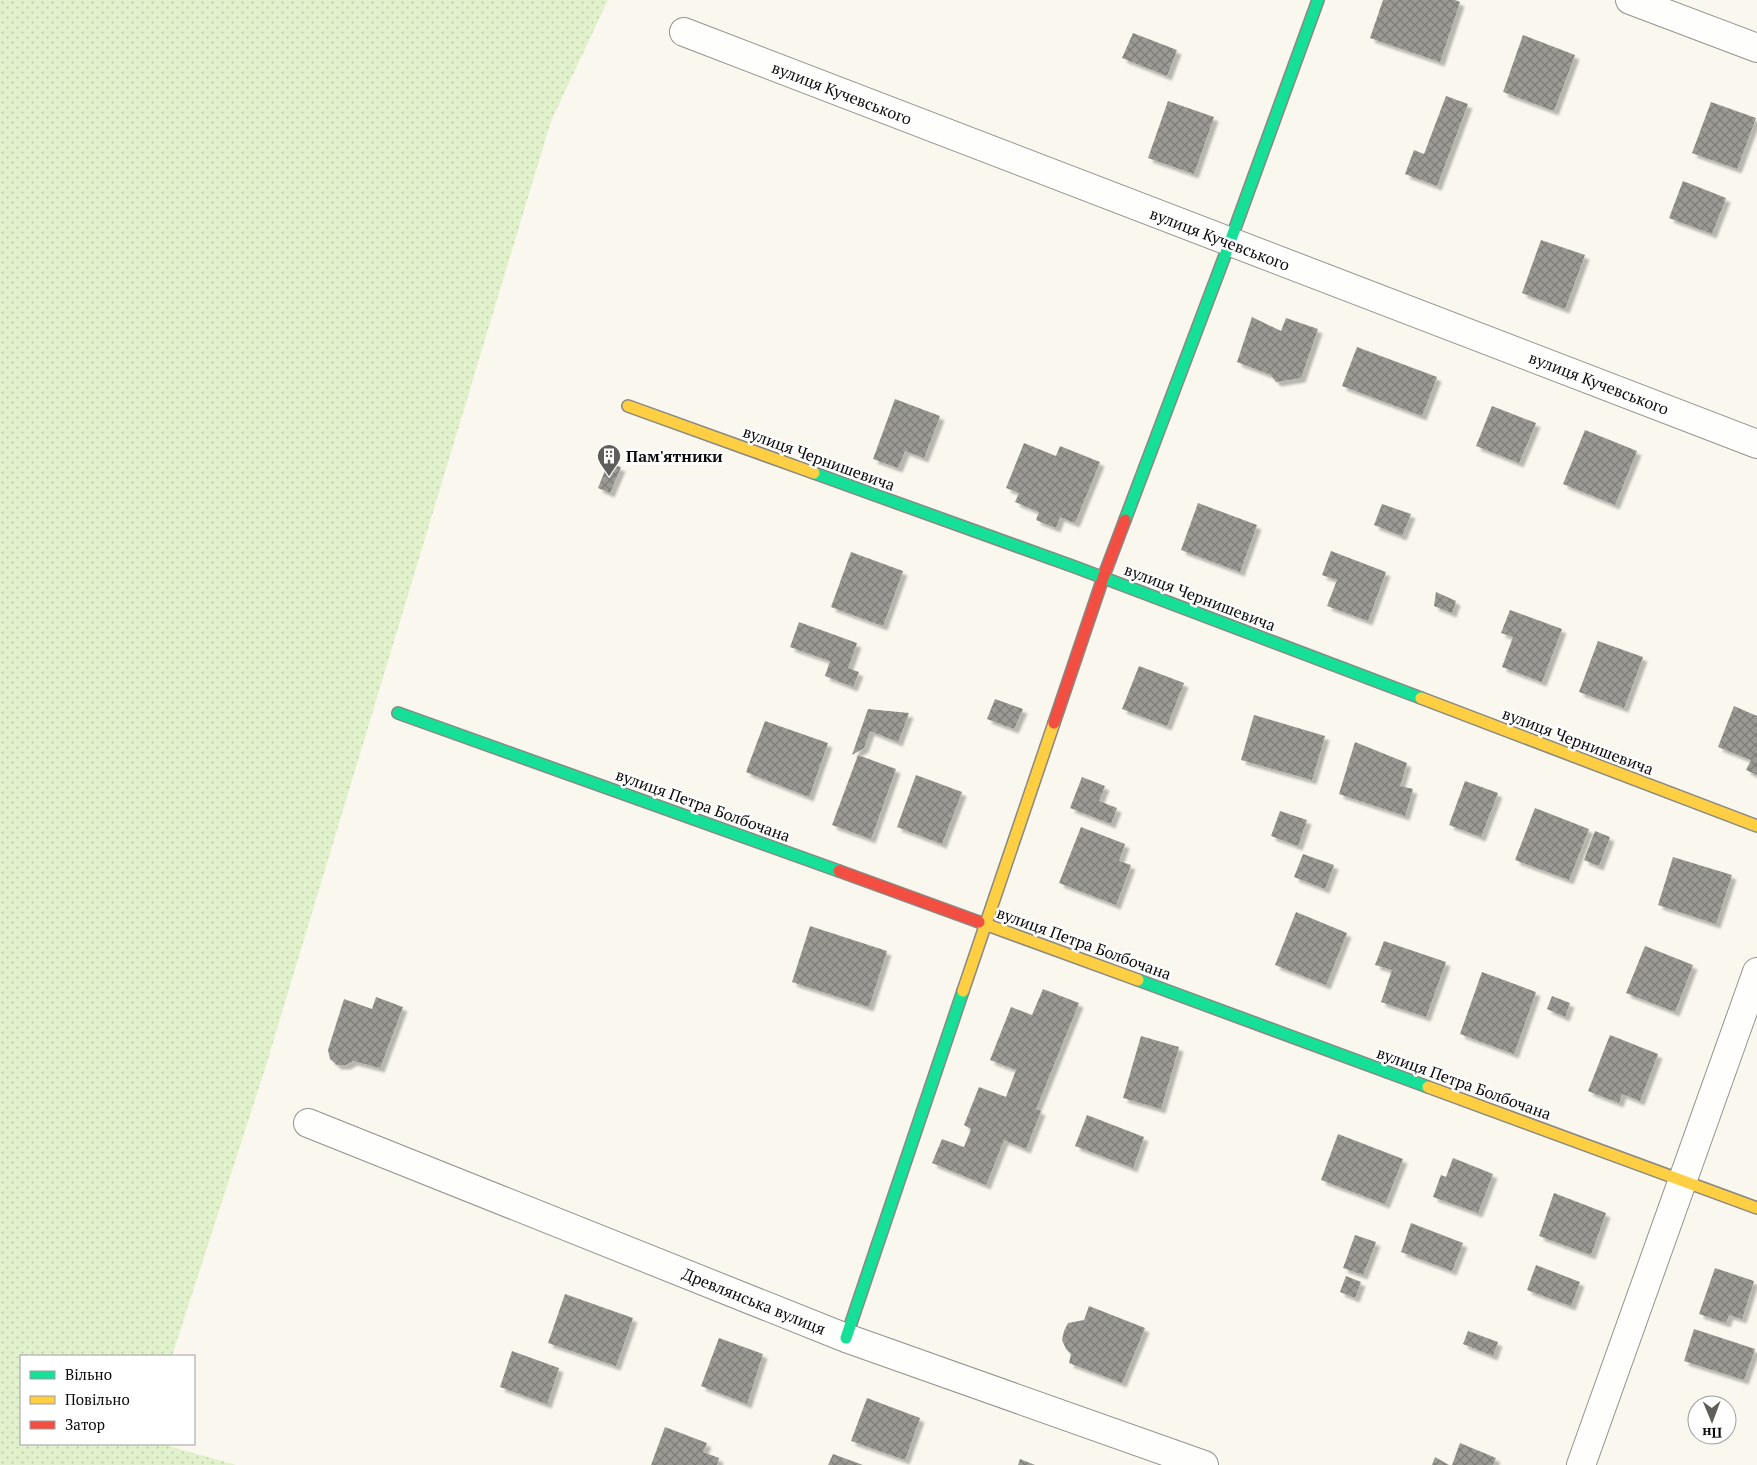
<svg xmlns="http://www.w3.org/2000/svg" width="1757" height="1465" font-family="'PT Serif',serif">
<defs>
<pattern id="grass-dots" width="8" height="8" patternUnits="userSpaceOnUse" patternTransform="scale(1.25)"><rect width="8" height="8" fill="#e1f1cc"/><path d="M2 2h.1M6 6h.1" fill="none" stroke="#c0cdae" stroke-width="1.8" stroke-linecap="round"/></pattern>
<pattern id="building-cross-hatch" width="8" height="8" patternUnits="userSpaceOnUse" patternTransform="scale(1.25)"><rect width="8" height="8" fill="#9c9a94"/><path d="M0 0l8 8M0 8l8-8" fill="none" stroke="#7d7c77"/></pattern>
<filter id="shadow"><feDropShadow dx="4.5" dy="4.5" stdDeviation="1" flood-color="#0004"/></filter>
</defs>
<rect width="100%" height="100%" fill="#faf8ee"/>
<path fill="url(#grass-dots)" d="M 0,0 L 608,0 L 551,121 L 264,1072 L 172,1356 L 21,1356 L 21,1444 L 161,1444 L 236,1465 L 0,1465 Z"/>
<path fill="url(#building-cross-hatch)" filter="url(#shadow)" d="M 1383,0 L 1455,0 L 1460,2 L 1440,62 L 1370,38 Z
M 1133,33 L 1177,50 L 1167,76 L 1122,58 Z
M 1523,35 L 1575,55 L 1554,111 L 1503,92 Z
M 1446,96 L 1468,104 L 1437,186 L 1405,174 L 1414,150 L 1424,154 Z
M 1168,101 L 1214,117 L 1194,174 L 1148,158 Z
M 1711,102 L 1756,118 L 1737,169 L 1692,153 Z
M 1683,181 L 1726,198 L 1712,234 L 1669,218 Z
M 1541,240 L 1585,255 L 1565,309 L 1522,293 Z
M 1252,317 L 1281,331 L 1286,318 L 1318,329 L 1301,378 L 1276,382 L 1271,375 L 1237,362 Z
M 1357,347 L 1437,377 L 1422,416 L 1342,386 Z
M 895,399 L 940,416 L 924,458 L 905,451 L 898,468 L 873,459 Z
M 1492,406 L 1536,423 L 1519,463 L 1476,446 Z
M 1585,430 L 1637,451 L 1615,505 L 1563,484 Z
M 1024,443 L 1056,456 L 1060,446 L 1100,462 L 1075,523 L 1060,517 L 1056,528 L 1036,520 L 1039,512 L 1015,502 L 1019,493 L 1006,488 Z
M 608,463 L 621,467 L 610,493 L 598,488 Z
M 1198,503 L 1257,525 L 1240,572 L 1181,550 Z
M 1382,504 L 1411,514 L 1402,536 L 1374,525 Z
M 1331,551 L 1386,572 L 1368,621 L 1327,606 L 1337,580 L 1322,575 Z
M 851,552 L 903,571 L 883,626 L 831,607 Z
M 1436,592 L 1456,601 L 1452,613 L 1434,606 Z
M 1510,610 L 1562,629 L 1542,682 L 1502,667 L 1513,637 L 1501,633 Z
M 799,622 L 857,643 L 848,668 L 859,672 L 853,687 L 825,676 L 830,661 L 790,647 Z
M 1598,641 L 1643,657 L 1624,708 L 1579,692 Z
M 1139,666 L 1184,683 L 1167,726 L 1122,709 Z
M 995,699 L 1023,709 L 1014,729 L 987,719 Z
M 1734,706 L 1757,716 L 1757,775 L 1746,770 L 1751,760 L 1718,747 Z
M 868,709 L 909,713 L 898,742 L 870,731 L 864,748 L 852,755 Z
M 1254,715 L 1325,736 L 1312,780 L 1241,760 Z
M 765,721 L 828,743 L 809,797 L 746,772 Z
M 1355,742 L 1407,763 L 1400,786 L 1413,789 L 1405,816 L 1339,794 Z
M 858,755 L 896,769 L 871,839 L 832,825 Z
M 916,775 L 962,792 L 942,844 L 897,827 Z
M 1082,777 L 1105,786 L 1099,801 L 1117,808 L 1111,824 L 1070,808 Z
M 1465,781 L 1498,793 L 1481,837 L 1449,825 Z
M 1535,808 L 1589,829 L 1569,880 L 1515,860 Z
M 1280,811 L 1307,820 L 1298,846 L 1271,836 Z
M 1081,827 L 1125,844 L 1119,861 L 1131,865 L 1116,905 L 1059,883 Z
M 1595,831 L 1610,837 L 1599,866 L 1584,860 Z
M 1303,854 L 1334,865 L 1325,889 L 1294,877 Z
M 1673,857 L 1732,875 L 1716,924 L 1658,905 Z
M 1296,912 L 1347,933 L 1326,985 L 1275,965 Z
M 810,926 L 887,951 L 869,1007 L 792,982 Z
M 1384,941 L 1446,962 L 1426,1017 L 1381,1002 L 1392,970 L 1375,965 Z
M 1645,946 L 1693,965 L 1675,1012 L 1626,993 Z
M 1482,972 L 1536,992 L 1514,1054 L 1460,1034 Z
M 1043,989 L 1079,1003 L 1036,1109 L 1041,1111 L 1026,1149 L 1004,1140 L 986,1185 L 932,1163 L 942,1139 L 964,1147 L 971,1129 L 964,1125 L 979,1087 L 1006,1097 L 1016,1070 L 990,1060 L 1011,1007 L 1032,1015 Z
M 1552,996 L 1570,1003 L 1565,1017 L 1547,1009 Z
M 376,997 L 403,1007 L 380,1068 L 353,1061 L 346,1065 L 337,1065 L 330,1059 L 328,1050 L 344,999 L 372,1009 Z
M 1610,1035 L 1658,1054 L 1640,1101 L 1622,1094 L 1619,1103 L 1588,1091 Z
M 1141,1036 L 1179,1047 L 1161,1109 L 1123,1098 Z
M 1087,1115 L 1144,1137 L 1133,1168 L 1075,1146 Z
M 1338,1134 L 1403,1159 L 1385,1204 L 1321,1180 Z
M 1453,1158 L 1493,1174 L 1478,1213 L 1433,1197 L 1441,1175 L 1446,1177 Z
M 1554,1193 L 1606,1213 L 1591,1255 L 1539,1236 Z
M 1411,1223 L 1463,1243 L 1452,1271 L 1401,1252 Z
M 1355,1235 L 1376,1242 L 1363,1275 L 1343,1268 Z
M 1536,1265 L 1580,1282 L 1571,1306 L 1527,1290 Z
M 1715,1268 L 1754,1281 L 1742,1319 L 1729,1315 L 1726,1323 L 1699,1314 Z
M 1346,1276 L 1361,1282 L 1355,1298 L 1340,1292 Z
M 565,1294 L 633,1318 L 616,1366 L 548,1343 Z
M 1089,1306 L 1145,1328 L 1122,1383 L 1069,1363 L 1071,1354 L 1066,1349 L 1062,1340 L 1064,1331 L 1068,1323 L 1084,1320 Z
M 1694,1329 L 1755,1349 L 1744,1380 L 1684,1361 Z
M 1468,1331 L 1498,1342 L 1493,1356 L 1463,1344 Z
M 719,1338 L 763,1354 L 747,1404 L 701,1386 Z
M 512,1351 L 559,1368 L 547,1404 L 500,1387 Z
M 867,1398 L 920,1418 L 905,1460 L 851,1441 Z
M 665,1427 L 707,1443 L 703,1452 L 719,1458 L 717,1465 L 651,1465 Z
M 1460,1443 L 1496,1458 L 1493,1465 L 1452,1465 Z
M 833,1454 L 863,1465 L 828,1465 Z
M 1435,1457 L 1449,1465 L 1432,1465 Z
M 1020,1459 L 1035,1465 L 1018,1465 Z"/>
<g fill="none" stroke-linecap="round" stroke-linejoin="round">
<g stroke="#93928d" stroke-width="30">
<path id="street" d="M 1630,0 L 1757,48
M 684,32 L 1757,444
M 308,1123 L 846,1338 L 1204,1465
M 1581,1465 L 1757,972"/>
</g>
<g stroke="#898884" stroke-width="14">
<path id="fast" d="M 814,473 L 1075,567 L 1421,698
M 1125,520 L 1230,242 L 1318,0
M 398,713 L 839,871
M 1138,980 L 1428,1087
M 846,1338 L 963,991"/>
</g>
<g stroke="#898884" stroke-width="14">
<path id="slow" d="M 628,406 L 814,473
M 1421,698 L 1757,826
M 979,922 L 1138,980
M 963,991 L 1054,723
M 1428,1087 L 1757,1208"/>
</g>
<g stroke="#898884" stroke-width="14">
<path id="jam" d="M 1054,723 L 1103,578 L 1125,520
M 839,871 L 979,922"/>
</g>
<use href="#street" stroke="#fefefc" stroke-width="28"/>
<use href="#fast" stroke="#16e098" stroke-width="11"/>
<use href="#slow" stroke="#ffcf43" stroke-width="11"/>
<use href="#jam" stroke="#f24e42" stroke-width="11"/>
</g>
<defs>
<g id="building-pin" transform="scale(1.25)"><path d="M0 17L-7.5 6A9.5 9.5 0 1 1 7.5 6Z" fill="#5f5e5a" stroke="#fff"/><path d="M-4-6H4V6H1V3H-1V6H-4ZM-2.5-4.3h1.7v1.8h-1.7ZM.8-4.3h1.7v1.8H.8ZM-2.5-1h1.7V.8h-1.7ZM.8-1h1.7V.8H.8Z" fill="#fff"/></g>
</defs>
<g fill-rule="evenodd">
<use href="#building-pin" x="609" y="456"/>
</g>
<g text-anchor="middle" stroke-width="5" stroke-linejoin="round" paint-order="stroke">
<g font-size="16" fill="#0b0b0b" stroke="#fff">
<text transform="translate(842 93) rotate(21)" y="6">вулиця Кучевського</text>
<text transform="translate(1220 239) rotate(21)" y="6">вулиця Кучевського</text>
<text transform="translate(1599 383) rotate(21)" y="6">вулиця Кучевського</text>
<text transform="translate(819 458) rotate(20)" y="6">вулиця Чернишевича</text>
<text transform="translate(1200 597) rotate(21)" y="6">вулиця Чернишевича</text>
<text transform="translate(1578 741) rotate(21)" y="6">вулиця Чернишевича</text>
<text transform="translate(703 805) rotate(20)" y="6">вулиця Петра Болбочана</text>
<text transform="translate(1084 943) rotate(20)" y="6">вулиця Петра Болбочана</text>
<text transform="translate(1464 1083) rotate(20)" y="6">вулиця Петра Болбочана</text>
<text transform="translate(754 1301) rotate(22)" y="6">Древлянська вулиця</text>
</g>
<g font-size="16" font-weight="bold" fill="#0b0b0b" stroke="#fff" text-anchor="start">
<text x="626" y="462">Пам'ятники</text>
</g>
</g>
<rect x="20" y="1355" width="175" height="90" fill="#ffffff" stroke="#9d9d9d"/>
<rect x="30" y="1371" width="25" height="8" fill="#16e098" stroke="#9d9d9d"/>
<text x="65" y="1380" font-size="15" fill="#0b0b0b">Вільно</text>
<rect x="30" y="1396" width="25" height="8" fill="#ffcf43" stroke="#9d9d9d"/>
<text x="65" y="1405" font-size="15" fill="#0b0b0b">Повільно</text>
<rect x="30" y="1421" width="25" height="8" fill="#f24e42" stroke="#9d9d9d"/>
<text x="65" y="1430" font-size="15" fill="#0b0b0b">Затор</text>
<g transform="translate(1712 1420) rotate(179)"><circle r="24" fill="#ffffff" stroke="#9d9d9d"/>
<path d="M0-4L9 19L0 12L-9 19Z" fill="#5f5e5a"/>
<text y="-8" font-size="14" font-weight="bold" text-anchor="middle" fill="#0b0b0b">Пн</text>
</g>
</svg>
